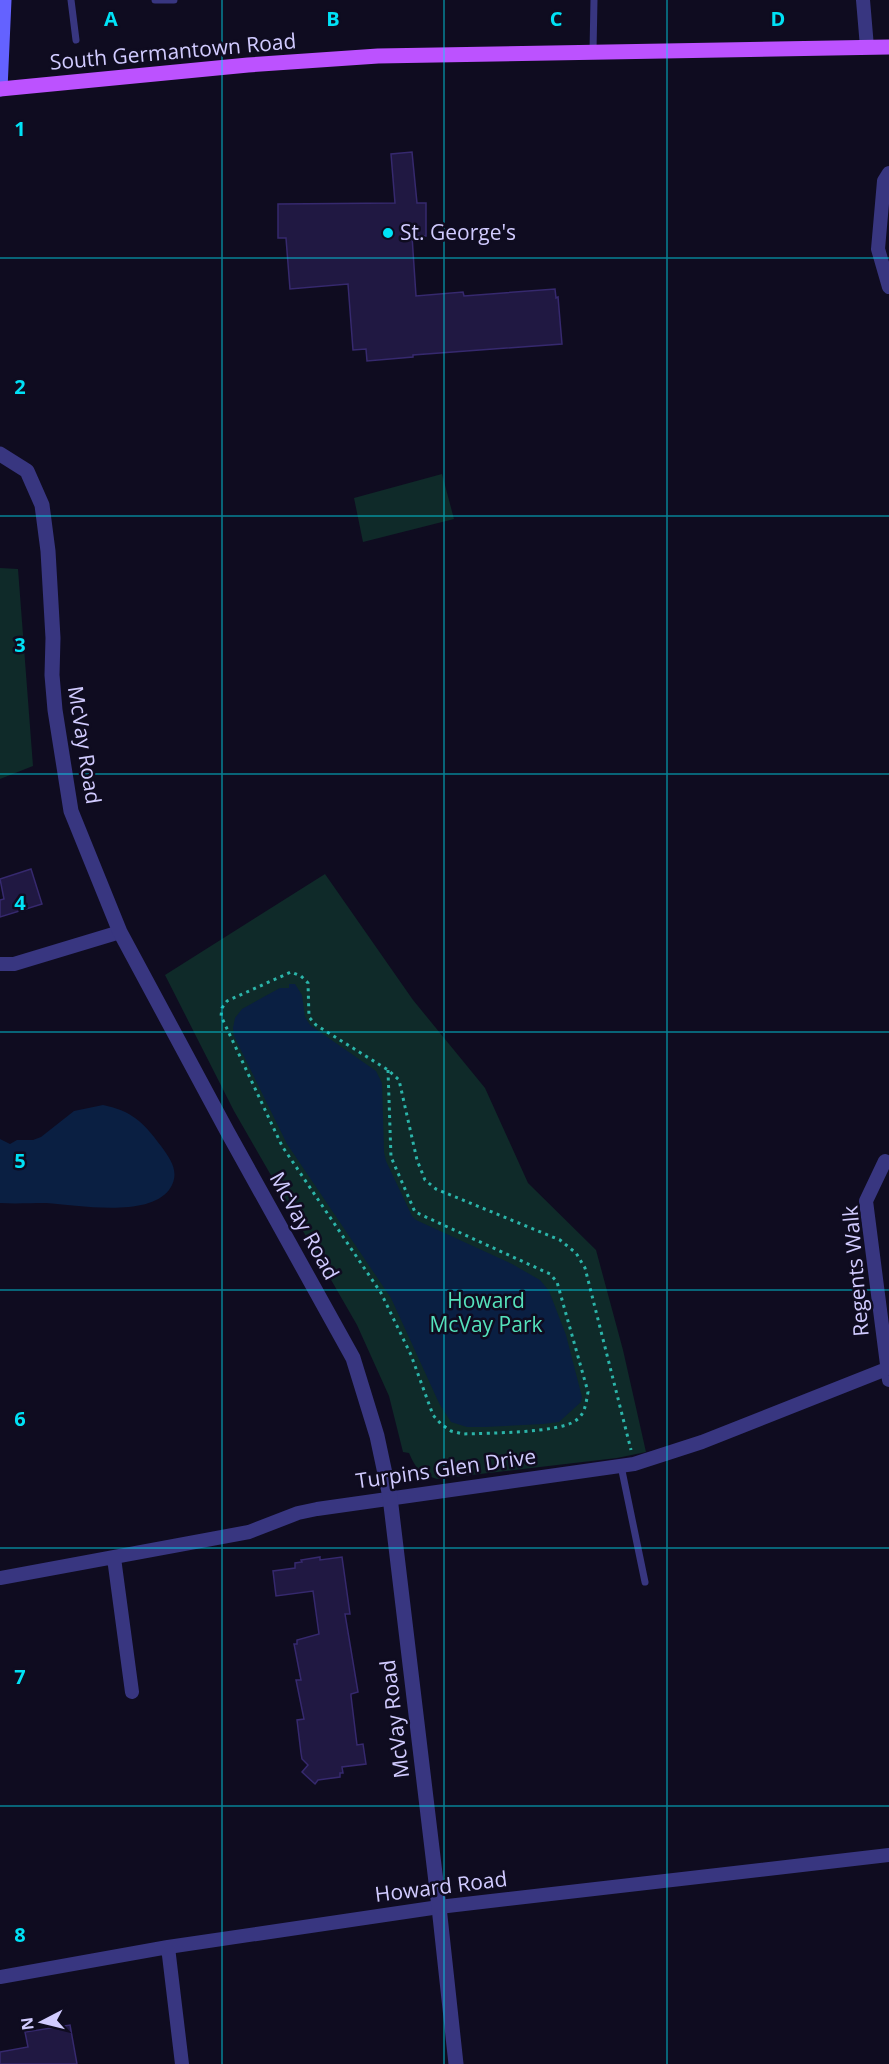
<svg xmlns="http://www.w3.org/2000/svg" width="889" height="2064" font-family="'Open Sans',sans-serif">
<rect width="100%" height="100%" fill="#0f0c20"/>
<path fill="#0f2a29" d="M 442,474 L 454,519 L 363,542 L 354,498 Z
M 0,568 L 18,569 L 33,766 L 0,779 Z
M 325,874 L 413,1000 L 485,1088 L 528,1183 L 596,1250 L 623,1350 L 646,1452 L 617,1458 L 437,1479 C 420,1474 416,1469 409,1453 L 403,1452 L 389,1396 L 357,1325 L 234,1111 L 165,975 Z"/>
<path fill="#0a1f42" d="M 289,984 L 295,984 L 302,995 L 305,1017 L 310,1025 L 376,1071 L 382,1083 L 384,1152 L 386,1161 L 412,1216 L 416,1220 L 512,1264 L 540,1280 L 549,1291 L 566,1335 L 582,1397 L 581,1402 L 559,1422 L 543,1424 L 485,1427 L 467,1427 L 451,1422 L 439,1403 L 391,1298 L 287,1144 L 234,1036 L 233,1028 L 235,1018 L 242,1009 L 280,988 L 289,988 Z
M 103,1105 C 132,1111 143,1122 161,1146 C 171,1160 181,1173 169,1190 C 147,1218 78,1205 46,1203 C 30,1203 15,1204 0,1203 L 0,1139 L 10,1144 L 17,1140 L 33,1140 L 41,1137 L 74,1111 Z"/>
<path fill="#201842" stroke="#36296e" stroke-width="1.5" d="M 412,152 L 417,203 L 426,203 L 426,236 L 412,236 L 416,296 L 463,292 L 464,296 L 555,289 L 556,298 L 558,297 L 562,344 L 413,355 L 413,357 L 367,361 L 366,349 L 353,350 L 348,284 L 290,289 L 286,238 L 278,238 L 278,204 L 395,203 L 391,154 Z
M 31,869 L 42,904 L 0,917 L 0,900 L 4,899 L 0,879 Z
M 320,1557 L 320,1560 L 342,1557 L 350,1614 L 345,1614 L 358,1692 L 351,1694 L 351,1696 L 357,1745 L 363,1744 L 366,1764 L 342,1767 L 343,1773 L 340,1773 L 340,1777 L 318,1780 L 315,1784 L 302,1772 L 308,1765 L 302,1759 L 301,1753 L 297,1720 L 304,1719 L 296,1680 L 301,1680 L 294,1644 L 297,1644 L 297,1640 L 319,1634 L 313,1591 L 276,1596 L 273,1571 L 295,1568 L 295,1563 L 302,1562 L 301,1560 Z
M 70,2025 L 77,2064 L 0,2064 L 0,2052 L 28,2047 L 25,2032 Z"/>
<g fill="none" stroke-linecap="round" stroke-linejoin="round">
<path stroke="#2bb4a9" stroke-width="3" stroke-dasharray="3 4.5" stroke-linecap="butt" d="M 388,1070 L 391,1157 L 415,1212 L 550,1274 L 557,1282 L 588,1392 C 586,1403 585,1415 575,1421 C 558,1433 488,1433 463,1434 L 451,1431 L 441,1424 L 433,1415 L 411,1355 L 381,1293 L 282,1146 L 221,1016 L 222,1008 L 227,1001 L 291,972 L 301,976 L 308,983 L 309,1017 L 316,1025 L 388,1070 L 399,1080 L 417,1160 L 425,1180 L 436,1189 L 560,1240 L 576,1253 L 585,1268 L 631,1450"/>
<path stroke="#383680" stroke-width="7" d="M 71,0 L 76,40
M 155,0 L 174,0
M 593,51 L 594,0
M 621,1466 L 645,1582"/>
<path stroke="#383680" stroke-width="14" d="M 863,0 L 867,47
M 889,173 L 884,181 L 878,249 L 889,287
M 0,964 L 14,964 L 120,932
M 885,1161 L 866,1201 L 889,1380
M 114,1558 L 132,1692
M 0,1578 L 249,1532 L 298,1513 L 317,1509 L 634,1464 L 702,1442 L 889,1368
M 168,1947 L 182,2064
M 0,1977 L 168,1947 L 439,1907 L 889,1855"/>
<path stroke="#383680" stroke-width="15" d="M 0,454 L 27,471 L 42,505 L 48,551 L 53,638 L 52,675 L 55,710 L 71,811 L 120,932 L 227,1131 L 353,1358 L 377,1436 L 390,1497 L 439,1907 L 456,2064"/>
<path stroke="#6462ff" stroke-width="15" d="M 0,89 L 4,0"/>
<path stroke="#bc52ff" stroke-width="15" d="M 0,89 L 248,65 L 378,56 L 889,47"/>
</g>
<path fill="none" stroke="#00e2f6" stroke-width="1.5" stroke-opacity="0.55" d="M 222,0 L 222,2064M 444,0 L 444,2064M 667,0 L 667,2064M 0,258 L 889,258M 0,516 L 889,516M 0,774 L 889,774M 0,1032 L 889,1032M 0,1290 L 889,1290M 0,1548 L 889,1548M 0,1806 L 889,1806"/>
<circle fill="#00e2f6" stroke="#0f0c20" stroke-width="2" cx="388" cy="233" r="6"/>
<g text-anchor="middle" stroke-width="5" stroke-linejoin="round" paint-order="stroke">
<g font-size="21" fill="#d1cbff" stroke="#0f0c20">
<text transform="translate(173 52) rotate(-5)" y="7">South Germantown Road</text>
<text transform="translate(84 745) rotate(81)" y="7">McVay Road</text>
<text transform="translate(304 1226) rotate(61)" y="7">McVay Road</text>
<text transform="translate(856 1271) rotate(-95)" y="7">Regents Walk</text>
<text transform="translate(446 1469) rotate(-8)" y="7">Turpins Glen Drive</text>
<text transform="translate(395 1719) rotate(-97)" y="7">McVay Road</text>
<text transform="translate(441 1887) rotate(-7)" y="7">Howard Road</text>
</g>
<g font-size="21" fill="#d1cbff" stroke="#0f0c20" text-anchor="start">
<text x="400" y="240">St. George's</text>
</g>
<g font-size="21" fill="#55e1bc" stroke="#0f0c20">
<text x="486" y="1308">Howard<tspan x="486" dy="24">McVay Park</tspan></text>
</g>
</g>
<g font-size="20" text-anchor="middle" font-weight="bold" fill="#00e2f6" stroke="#0f0c20" stroke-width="5" stroke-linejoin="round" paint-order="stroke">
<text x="111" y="26">A</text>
<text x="333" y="26">B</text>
<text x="556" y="26">C</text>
<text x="778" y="26">D</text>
<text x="20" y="136">1</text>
<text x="20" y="394">2</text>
<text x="20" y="652">3</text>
<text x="20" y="910">4</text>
<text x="20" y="1168">5</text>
<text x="20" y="1426">6</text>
<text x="20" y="1684">7</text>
<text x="20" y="1942">8</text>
</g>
<g transform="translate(42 2022) rotate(263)" stroke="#0f0c20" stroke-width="4.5" paint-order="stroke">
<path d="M0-4.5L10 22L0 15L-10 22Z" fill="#d1cbff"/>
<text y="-9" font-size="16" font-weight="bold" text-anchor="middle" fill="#d1cbff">N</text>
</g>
</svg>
